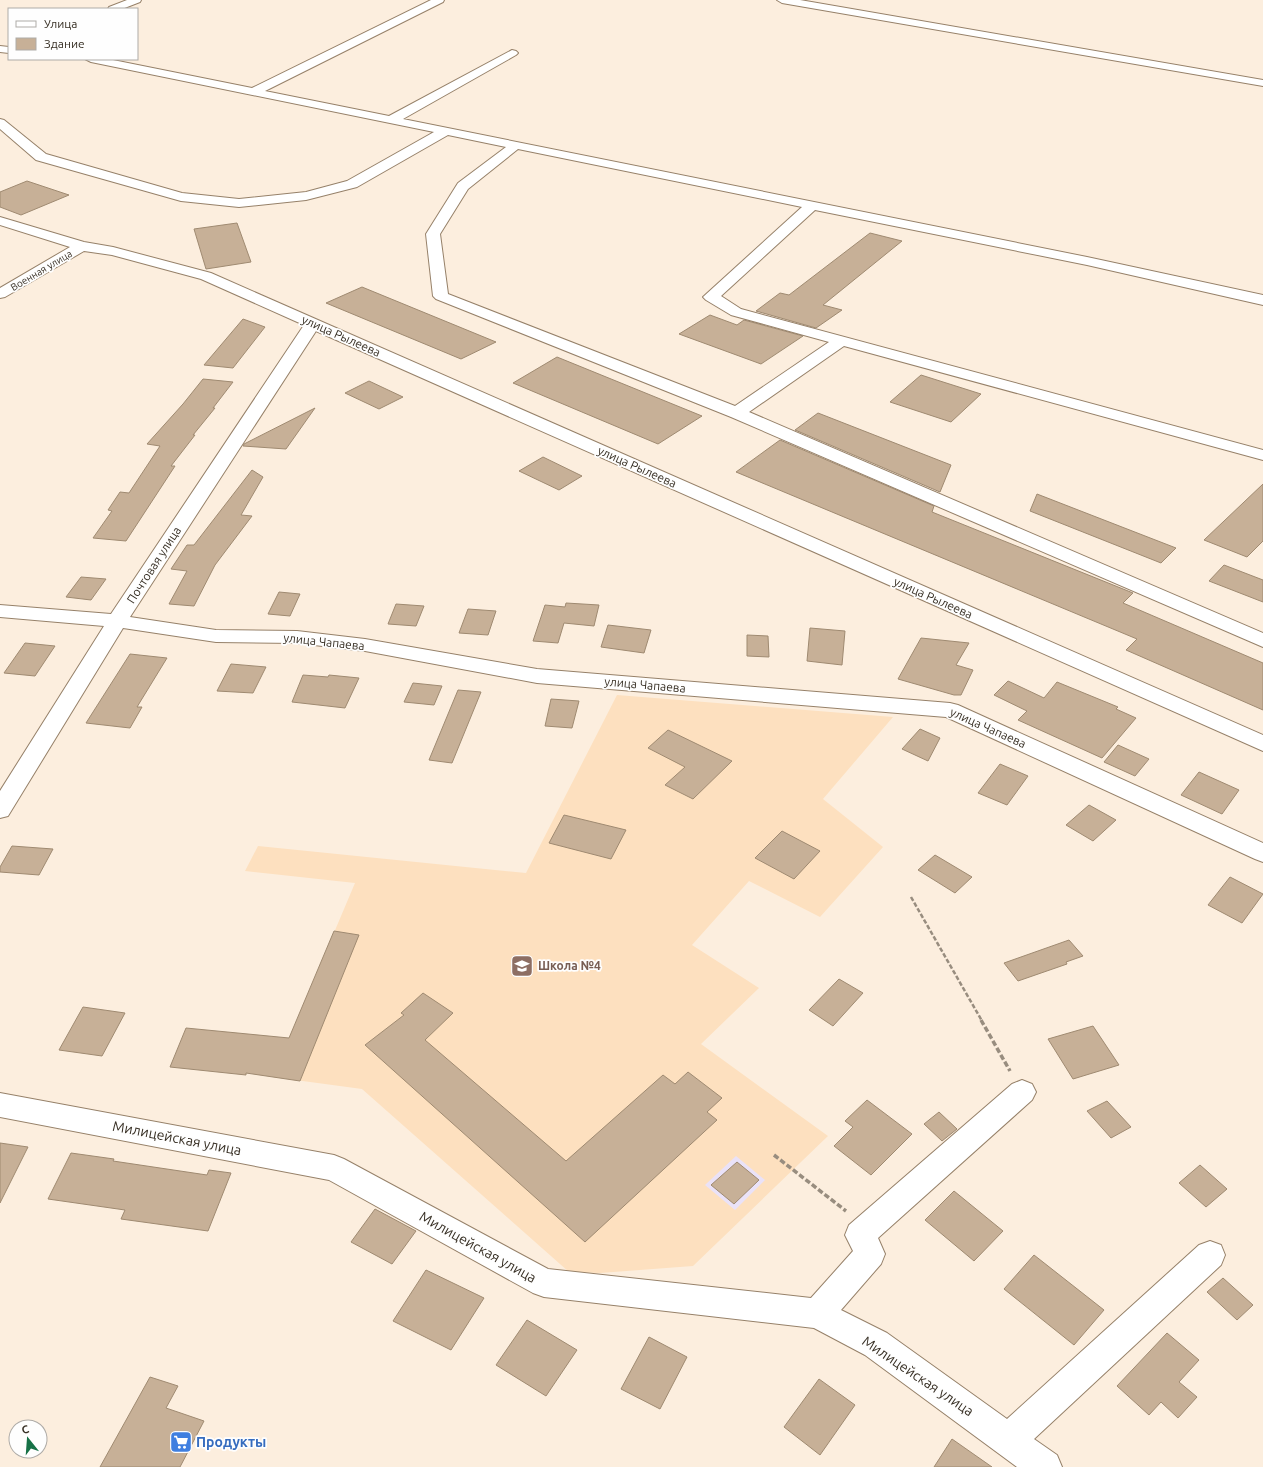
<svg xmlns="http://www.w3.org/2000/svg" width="1263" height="1467" font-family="Ubuntu,sans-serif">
<rect width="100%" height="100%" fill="#fceede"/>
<path fill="#fde0bf" d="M 617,695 L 893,717 L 823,799 L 883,847 L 820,917 L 749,881 L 692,945 L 759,988 L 701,1044 L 828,1136 L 693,1266 L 600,1273 L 569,1272 L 362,1089 L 273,1077 L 355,883 L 245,871 L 258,846 L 526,873 Z"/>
<path fill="#eae2f8" d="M 736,1156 L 765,1180 L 735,1210 L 705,1185 Z"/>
<path fill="#c7b097" stroke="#9f8a71" d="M 27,181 L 69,195 L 21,215 L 0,207 L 0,192 Z
M 237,223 L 251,262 L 206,269 L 194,229 Z
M 870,233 L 902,241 L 823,305 L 842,310 L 816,328 L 756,311 L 780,293 L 789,295 Z
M 362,287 L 496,342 L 461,359 L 326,303 Z
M 710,315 L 737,325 L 744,320 L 803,336 L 761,364 L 679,334 Z
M 243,319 L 265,327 L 233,368 L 204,365 Z
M 557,357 L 702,416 L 658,444 L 513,383 Z
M 921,375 L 981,394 L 951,422 L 890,402 Z
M 203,379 L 233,382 L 213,408 L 215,408 L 193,435 L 195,435 L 171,466 L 175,466 L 126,541 L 93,538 L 112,511 L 108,510 L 120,492 L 129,493 L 160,446 L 147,444 L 183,404 Z
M 369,381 L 403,397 L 379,409 L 345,393 Z
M 315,408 L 286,449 L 243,446 L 244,444 Z
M 818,413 L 951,465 L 940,492 L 795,430 Z
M 780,440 L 934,506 L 932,512 L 1133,593 L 1123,603 L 1263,663 L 1263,710 L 1126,650 L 1137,639 L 736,472 Z
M 543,457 L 582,476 L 559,490 L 519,471 Z
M 252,470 L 263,477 L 241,515 L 252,516 L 215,565 L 194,606 L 169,604 L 187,571 L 171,569 L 187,545 L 194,545 Z
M 1263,484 L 1263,541 L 1247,557 L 1204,540 Z
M 1037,494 L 1176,548 L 1161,563 L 1030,511 Z
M 1224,565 L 1263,580 L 1263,602 L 1209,581 Z
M 81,577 L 106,579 L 91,600 L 66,597 Z
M 279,592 L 300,594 L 290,616 L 268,614 Z
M 566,603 L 599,605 L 594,626 L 564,623 L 558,643 L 533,641 L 545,605 L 565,607 Z
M 396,604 L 424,606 L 416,626 L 388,624 Z
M 468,609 L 496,611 L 488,635 L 459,633 Z
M 608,625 L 651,630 L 644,653 L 601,647 Z
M 810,628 L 845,631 L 842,665 L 807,661 Z
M 747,635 L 768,636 L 769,657 L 747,656 Z
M 921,638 L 969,643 L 956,665 L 973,670 L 961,695 L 954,695 L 898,679 Z
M 25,643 L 55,646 L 35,676 L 4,673 Z
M 130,654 L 167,658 L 137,707 L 142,707 L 130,728 L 86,723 Z
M 231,664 L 266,667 L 253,693 L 217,691 Z
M 303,675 L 328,677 L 329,675 L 359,678 L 345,708 L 292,702 Z
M 1008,681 L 1044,698 L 1057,682 L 1118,707 L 1116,709 L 1136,718 L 1102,758 L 1018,720 L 1027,711 L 994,695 Z
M 413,683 L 442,686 L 434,705 L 404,702 Z
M 458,690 L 481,692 L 452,763 L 429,760 Z
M 551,699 L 579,701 L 572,728 L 545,726 Z
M 920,729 L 940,738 L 928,761 L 902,749 Z
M 668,730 L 732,761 L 693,799 L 665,785 L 685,767 L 648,748 Z
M 1118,745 L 1149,759 L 1135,776 L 1104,762 Z
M 1000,764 L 1028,776 L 1007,805 L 978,793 Z
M 1199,772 L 1239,790 L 1222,814 L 1181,795 Z
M 1089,805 L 1116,820 L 1093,841 L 1066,825 Z
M 564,815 L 626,830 L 611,859 L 549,843 Z
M 782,831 L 820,851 L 794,879 L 755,858 Z
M 12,846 L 53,849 L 39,875 L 0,872 L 0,867 Z
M 935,855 L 972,877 L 955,893 L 918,870 Z
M 1230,877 L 1263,894 L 1242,923 L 1208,905 Z
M 334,931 L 359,935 L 300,1081 L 246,1073 L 246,1075 L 170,1067 L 186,1028 L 289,1038 Z
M 1069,940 L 1083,956 L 1066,962 L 1067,964 L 1018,981 L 1004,963 Z
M 839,979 L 863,993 L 833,1026 L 809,1010 Z
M 423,993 L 453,1013 L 425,1040 L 566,1161 L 663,1075 L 675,1084 L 688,1072 L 722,1098 L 707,1112 L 717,1120 L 585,1242 L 365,1045 L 404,1015 L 401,1013 Z
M 83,1007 L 125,1013 L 102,1056 L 59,1050 Z
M 1093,1026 L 1119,1065 L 1073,1079 L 1048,1039 Z
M 867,1100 L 912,1134 L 871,1175 L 834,1146 L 853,1127 L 845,1121 Z
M 1107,1101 L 1131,1127 L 1111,1138 L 1087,1111 Z
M 939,1112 L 957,1129 L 942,1141 L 924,1124 Z
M 0,1143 L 28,1147 L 0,1203 Z
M 71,1153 L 114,1159 L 113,1161 L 207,1175 L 209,1170 L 231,1173 L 208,1231 L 121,1219 L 125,1210 L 48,1199 Z
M 737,1162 L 759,1180 L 734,1204 L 711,1185 Z
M 1200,1165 L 1227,1189 L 1206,1207 L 1179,1183 Z
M 954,1191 L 1003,1231 L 974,1261 L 925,1220 Z
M 375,1209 L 416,1231 L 392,1264 L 351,1242 Z
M 1034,1255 L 1104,1310 L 1074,1345 L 1004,1289 Z
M 426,1270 L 484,1298 L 451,1350 L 393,1321 Z
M 1223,1278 L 1253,1305 L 1237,1320 L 1207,1292 Z
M 527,1320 L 577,1350 L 546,1396 L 496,1365 Z
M 1167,1333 L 1199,1360 L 1179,1382 L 1197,1397 L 1178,1418 L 1161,1402 L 1149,1415 L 1117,1386 Z
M 649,1337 L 687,1357 L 660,1409 L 621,1389 Z
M 150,1377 L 178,1386 L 166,1408 L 204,1421 L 180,1467 L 100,1467 Z
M 819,1379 L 855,1405 L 820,1455 L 784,1427 Z
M 952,1439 L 992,1467 L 934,1467 Z"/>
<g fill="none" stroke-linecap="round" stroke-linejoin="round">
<g stroke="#968169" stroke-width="2">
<path id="minor" d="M 127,0 L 141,0 L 140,2 L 122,9 L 108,9 L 109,7 Z
M 431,0 L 444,0 L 443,2 L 265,91 L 389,116 L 512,50 L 516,51 L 518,53 L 516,55 L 403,119 L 1087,257 L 1263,295 L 1263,305 L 1087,265 L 815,210 L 721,296 L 741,309 L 1263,450 L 1263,460 L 844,346 L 749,412 L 1263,633 L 1263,647 L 731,417 L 436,299 L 433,296 L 426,234 L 458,183 L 506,147 L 448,135 L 357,187 L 306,200 L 239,207 L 181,201 L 36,160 L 0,129 L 0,119 L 4,120 L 46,154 L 182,193 L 239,199 L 306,192 L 347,181 L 434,132 L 91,62 L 85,59 L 108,59 L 252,88 ZM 518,149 L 802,207 L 703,297 L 706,300 L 731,315 L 829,342 L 735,406 L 448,294 L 440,234 L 468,189 Z
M 777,0 L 800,0 L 1263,80 L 1263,86 L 782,3 Z
M 0,46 L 9,47 L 9,53 L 0,52 Z
M 0,217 L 84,242 L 113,247 L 211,273 L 1263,735 L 1263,751 L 316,331 L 130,617 L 216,630 L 297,631 L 365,639 L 537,669 L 950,703 L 958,705 L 1263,843 L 1263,862 L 1255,859 L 946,717 L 537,683 L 365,651 L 297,643 L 216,642 L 123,628 L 8,816 L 0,818 L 0,791 L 104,626 L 0,617 L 0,605 L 111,614 L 304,325 L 201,279 L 112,255 L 84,251 L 5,297 L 0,298 L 0,288 L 70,247 L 0,225 Z
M 1022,1080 L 1032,1084 L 1036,1092 L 1032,1100 L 878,1238 L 885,1254 L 881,1264 L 841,1310 L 887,1333 L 1007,1419 L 1199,1245 L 1210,1241 L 1221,1245 L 1225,1255 L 1221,1265 L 1034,1439 L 1057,1455 L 1062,1467 L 1017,1467 L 865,1355 L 814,1328 L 544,1297 L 533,1293 L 329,1180 L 0,1117 L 0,1093 L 334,1155 L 344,1159 L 548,1269 L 811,1298 L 853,1251 L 845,1235 L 849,1225 L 1012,1084 Z"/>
</g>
<path stroke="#988d7f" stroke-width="2.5" stroke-dasharray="4.5 2" stroke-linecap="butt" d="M 911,897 L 982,1021"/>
<path stroke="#988d7f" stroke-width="3.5" stroke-dasharray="5.5 2.5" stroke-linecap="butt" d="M 981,1020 L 1010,1071
M 774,1155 L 846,1211"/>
<use href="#minor" fill="#fff" fill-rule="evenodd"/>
</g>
<defs>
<g id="school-square" transform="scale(1.15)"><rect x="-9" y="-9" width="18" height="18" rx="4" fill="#8d6e63" stroke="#fefefe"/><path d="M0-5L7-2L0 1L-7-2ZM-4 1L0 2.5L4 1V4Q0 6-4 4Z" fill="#fff"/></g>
<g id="supermarket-square" transform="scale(1.15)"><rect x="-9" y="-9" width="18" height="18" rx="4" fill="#3f7fe0" stroke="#fefefe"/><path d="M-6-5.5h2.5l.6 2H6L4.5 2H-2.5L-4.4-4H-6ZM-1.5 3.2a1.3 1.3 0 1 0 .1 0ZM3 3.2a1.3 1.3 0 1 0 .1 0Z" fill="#fff"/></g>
</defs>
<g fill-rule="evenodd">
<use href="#school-square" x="522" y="966"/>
<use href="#supermarket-square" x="181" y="1442"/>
</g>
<g text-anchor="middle" stroke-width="3.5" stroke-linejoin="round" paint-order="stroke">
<g font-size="10" fill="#372f24" stroke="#fefefe">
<text transform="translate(41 270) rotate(-31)" y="4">Военная улица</text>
</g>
<g font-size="12" fill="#372f24" stroke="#fefefe">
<text transform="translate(341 336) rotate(24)" y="4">улица Рылеева</text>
<text transform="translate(637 467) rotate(24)" y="4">улица Рылеева</text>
<text transform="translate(154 565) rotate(-57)" y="4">Почтовая улица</text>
<text transform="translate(933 598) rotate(24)" y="4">улица Рылеева</text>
<text transform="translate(324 642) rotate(6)" y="4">улица Чапаева</text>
<text transform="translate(645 685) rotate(5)" y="4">улица Чапаева</text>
<text transform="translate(988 728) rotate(24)" y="4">улица Чапаева</text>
</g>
<g font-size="12" font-weight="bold" fill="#785e54" stroke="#fefefe" text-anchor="start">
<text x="538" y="970">Школа №4</text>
</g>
<g font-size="14" fill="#372f24" stroke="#fefefe">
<text transform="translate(177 1138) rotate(11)" y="5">Милицейская улица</text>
<text transform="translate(478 1247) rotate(29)" y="5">Милицейская улица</text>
<text transform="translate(918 1376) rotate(34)" y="5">Милицейская улица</text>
</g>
<g font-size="14" font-weight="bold" fill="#366cbe" stroke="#fefefe" text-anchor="start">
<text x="196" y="1447">Продукты</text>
</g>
</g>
<rect x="8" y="8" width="130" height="52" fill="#fefefe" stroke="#aeaba7"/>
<rect x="16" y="21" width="20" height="6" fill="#ffffff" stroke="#aeaba7"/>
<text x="44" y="28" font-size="12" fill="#372f24">Улица</text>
<rect x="16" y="38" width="20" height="12" fill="#c7b097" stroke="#aeaba7"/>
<text x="44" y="48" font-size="12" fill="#372f24">Здание</text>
<g transform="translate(28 1439) rotate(343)"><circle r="19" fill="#fefefe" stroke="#aeaba7"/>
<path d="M0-3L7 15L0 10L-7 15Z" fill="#167146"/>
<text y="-6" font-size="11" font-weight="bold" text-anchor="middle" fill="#372f24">С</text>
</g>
</svg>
